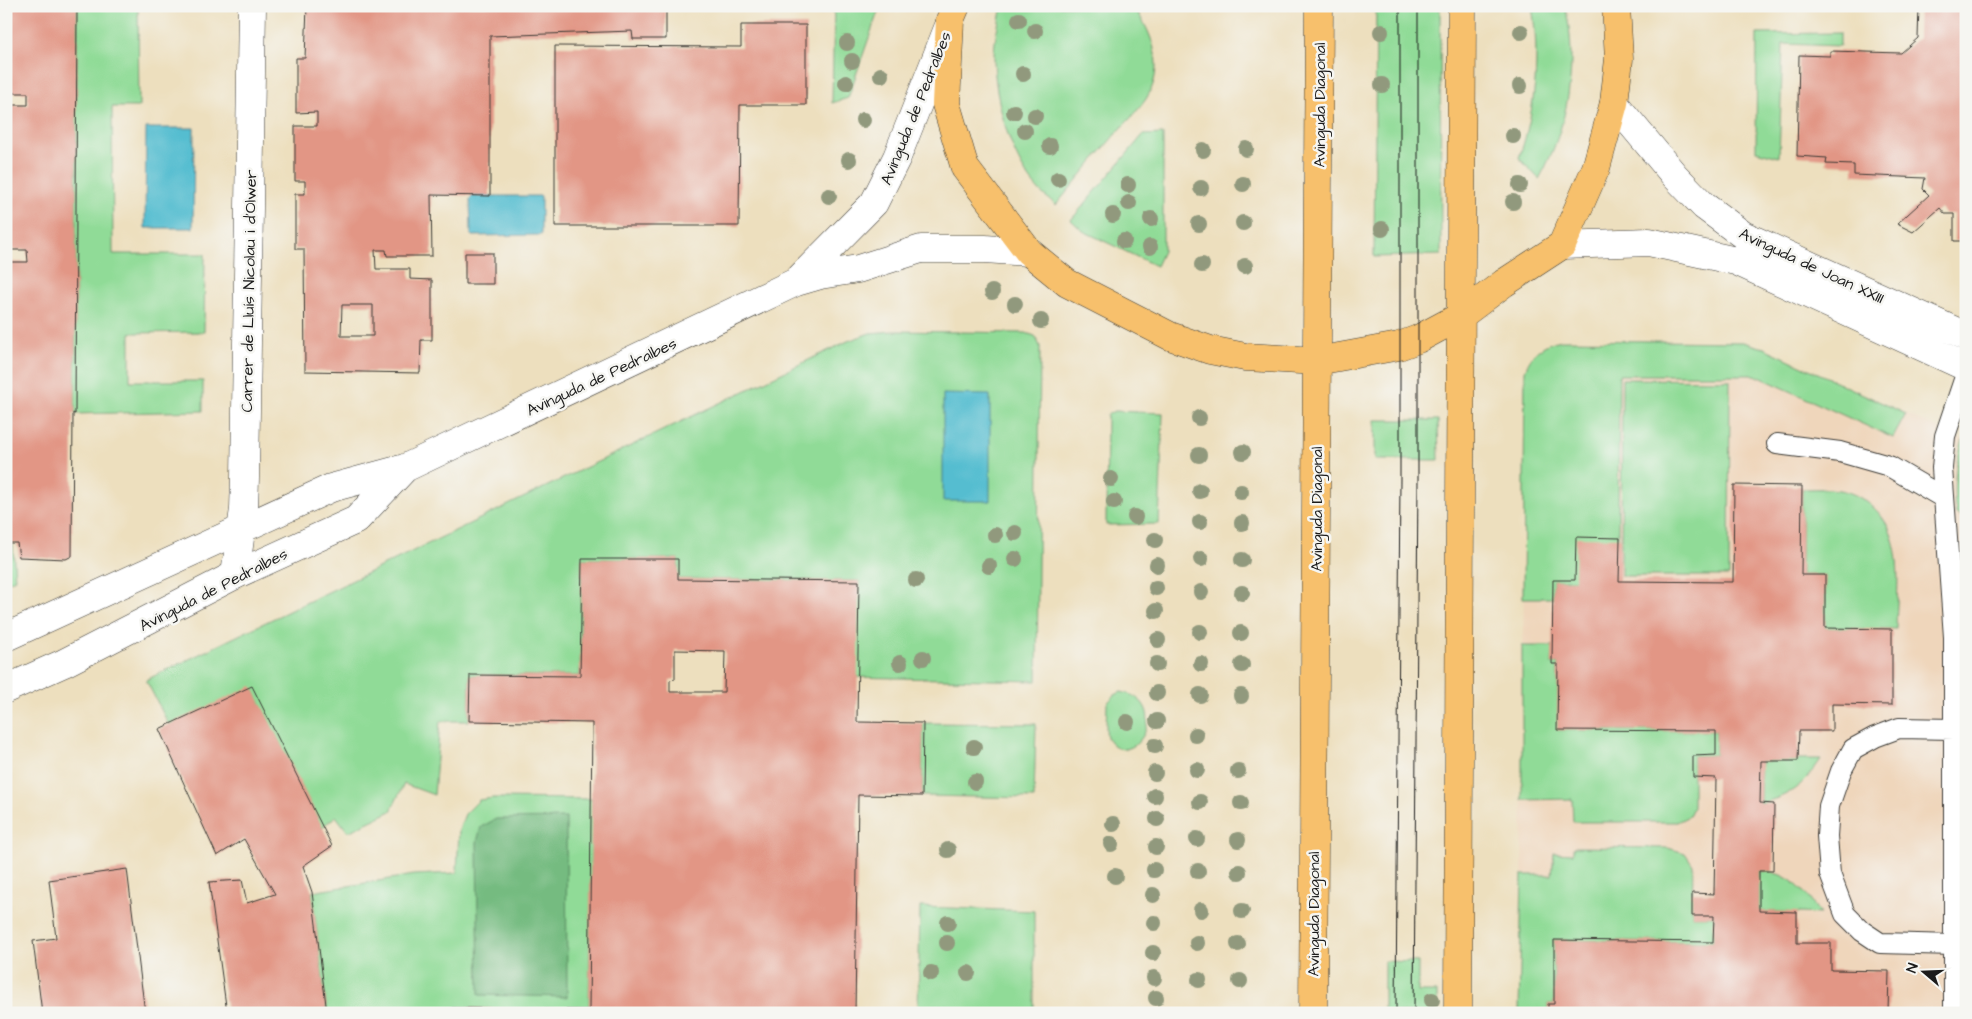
<svg xmlns="http://www.w3.org/2000/svg" width="1972" height="1019" font-family="'Architects Daughter',sans-serif">
<rect width="100%" height="100%" fill="#f6f6f2"/>
<filter id="ink" filterUnits="userSpaceOnUse"><feTurbulence type="fractalNoise" baseFrequency=".02" numOctaves="2"/><feDisplacementMap in="SourceGraphic" scale="10" xChannelSelector="R" yChannelSelector="G"/><feConvolveMatrix kernelMatrix="1 2 1 2 8 2 1 2 1" color-interpolation-filters="sRGB"/></filter>
<filter id="wash" filterUnits="userSpaceOnUse"><feTurbulence type="fractalNoise" baseFrequency=".0096" numOctaves="4" result="noise"/><feDisplacementMap in="SourceGraphic" scale="20" xChannelSelector="R" yChannelSelector="G"/><feGaussianBlur stdDeviation="1.12" result="paint"/><feColorMatrix in="noise" values="0 0 0 0 0 0 0 0 0 0 0 0 0 0 0 0 0 1.4 0 .05"/><feComposite in="paint" operator="in"/></filter>
<g filter="url(#wash)">
<rect width="100%" height="100%" fill="#eddfbe"/>
<path fill="#efd6bb" d="M 1562,340 L 1734,341 L 1751,344 L 1966,441 L 1966,1013 L 1519,1013 L 1522,875 L 1525,371 L 1528,362 L 1540,348 L 1553,341 Z"/>
<path fill="#90db97" stroke="#567c5a" d="M 77,6 L 138,6 L 139,107 L 112,107 L 113,254 L 205,254 L 204,332 L 130,333 L 130,381 L 203,381 L 203,411 L 75,414 Z
M 834,6 L 880,6 L 848,98 L 832,103 Z
M 1002,6 L 1133,6 C 1153,33 1166,68 1146,99 C 1137,112 1124,125 1113,137 C 1094,160 1075,182 1056,205 C 1050,199 1041,194 1036,187 C 1009,156 994,96 994,56 C 994,40 999,22 1002,6 Z
M 1376,6 L 1440,6 L 1441,255 L 1374,257 Z
M 1532,6 L 1565,6 C 1579,64 1568,128 1539,179 L 1519,158 C 1536,109 1540,58 1532,6 Z
M 1840,33 L 1840,46 L 1783,44 L 1779,157 L 1756,151 L 1757,34 Z
M 1163,134 L 1163,251 L 1156,266 L 1083,231 L 1071,220 L 1143,135 Z
M 894,331 L 1026,333 L 1035,336 L 1040,346 L 1037,681 L 850,677 L 859,581 L 678,579 L 678,559 L 582,559 L 580,676 L 470,675 L 469,721 L 440,721 L 434,795 L 404,784 L 391,811 L 348,832 L 336,816 L 322,827 L 252,687 L 169,725 L 146,680 L 848,341 L 870,333 Z
M 1562,340 L 1743,342 L 1764,348 L 1906,414 L 1893,438 L 1755,375 L 1619,375 L 1618,538 L 1575,580 L 1553,580 L 1553,598 L 1523,598 L 1525,371 C 1531,353 1543,343 1562,340 Z
M 1622,379 L 1730,380 L 1729,576 L 1621,576 Z
M 1114,411 L 1163,413 L 1159,524 L 1106,525 L 1107,415 Z
M 1375,420 L 1438,420 L 1439,460 L 1375,460 Z
M 1963,440 L 1966,441 L 1966,518 L 1956,514 C 1952,488 1955,464 1963,440 Z
M 1802,489 C 1819,489 1840,487 1855,495 C 1909,522 1897,580 1896,629 L 1825,628 L 1825,575 L 1801,575 Z
M 6,545 L 13,545 L 15,579 L 6,583 Z
M 1522,646 L 1553,646 L 1552,664 L 1558,664 L 1558,730 L 1716,731 L 1716,755 L 1693,756 L 1693,807 L 1689,816 L 1677,822 L 1573,822 L 1572,799 L 1522,800 Z
M 1121,692 C 1171,701 1140,763 1115,746 C 1112,744 1109,741 1107,737 C 1105,730 1107,711 1107,703 L 1115,695 Z
M 923,723 L 1036,724 L 1034,798 L 922,796 Z
M 1798,759 L 1821,759 C 1804,785 1791,796 1760,803 L 1761,761 L 1798,761 Z
M 493,798 L 592,799 L 589,1010 L 453,1008 L 452,1013 L 327,1013 L 312,892 L 414,875 L 457,873 L 459,830 L 465,814 L 479,800 Z
M 1573,847 L 1668,848 L 1685,853 L 1693,865 L 1692,916 L 1714,916 L 1713,942 L 1554,940 L 1554,1004 L 1548,1004 L 1548,1013 L 1519,1013 L 1522,875 L 1552,875 L 1554,853 L 1573,854 Z
M 1759,871 C 1789,871 1805,891 1820,914 L 1759,911 Z
M 920,907 L 1034,911 L 1034,1013 L 918,1013 Z
M 1384,961 L 1418,962 L 1418,992 L 1437,992 L 1437,1013 L 1384,1013 Z"/>
<path fill="#74bb80" stroke="#486c4e" d="M 566,818 L 567,997 L 479,995 L 477,842 L 481,827 L 496,819 Z"/>
<path fill="#54bdd0" stroke="#386c76" d="M 146,128 L 194,128 L 193,228 L 145,228 Z
M 472,196 L 541,196 L 541,235 L 472,236 L 471,233 L 470,199 Z
M 943,394 L 990,395 L 990,501 L 943,501 Z"/>
<g id="blocks">
<path fill="#e29685" fill-rule="evenodd" d="M 6,6 L 77,6 L 75,414 L 73,413 L 72,556 L 66,559 L 19,557 L 17,543 L 6,543 L 6,262 L 28,262 L 27,250 L 6,250 L 6,105 L 28,105 L 28,93 L 6,93 Z
M 307,6 L 668,6 L 668,9 L 666,9 L 666,39 L 633,39 L 632,31 L 490,36 L 490,196 L 431,195 L 432,256 L 387,256 L 386,250 L 375,250 L 376,269 L 410,269 L 410,279 L 432,280 L 432,340 L 421,340 L 420,373 L 305,371 L 304,249 L 295,249 L 295,194 L 305,194 L 305,181 L 295,181 L 295,126 L 317,126 L 317,112 L 296,113 L 296,58 L 305,58 ZM 342,305 L 373,305 L 373,336 L 341,336 Z
M 1919,6 L 1966,6 L 1966,241 L 1954,241 L 1954,214 L 1945,214 L 1940,208 L 1913,232 L 1897,224 L 1929,195 L 1923,189 L 1925,178 L 1854,175 L 1854,165 L 1826,164 L 1827,158 L 1797,156 L 1799,55 L 1830,56 L 1830,51 L 1901,53 L 1918,38 Z
M 741,25 L 806,25 L 806,105 L 740,105 L 739,226 L 555,226 L 555,46 L 741,47 Z
M 465,253 L 493,253 L 493,284 L 465,284 Z
M 1734,485 L 1802,486 L 1801,575 L 1825,575 L 1825,628 L 1892,629 L 1892,705 L 1832,704 L 1832,731 L 1799,731 L 1798,761 L 1761,761 L 1760,803 L 1774,804 L 1773,871 L 1759,871 L 1759,911 L 1797,912 L 1797,943 L 1831,943 L 1831,970 L 1889,971 L 1888,1013 L 1548,1013 L 1548,1004 L 1554,1004 L 1554,940 L 1713,942 L 1714,916 L 1692,916 L 1692,893 L 1714,894 L 1716,778 L 1693,777 L 1693,756 L 1716,755 L 1716,731 L 1557,730 L 1558,664 L 1552,664 L 1553,580 L 1575,580 L 1576,537 L 1620,538 L 1619,581 L 1733,582 Z
M 582,559 L 678,559 L 678,579 L 859,581 L 857,722 L 923,723 L 922,796 L 858,795 L 855,1013 L 452,1013 L 452,1008 L 589,1010 L 592,723 L 469,721 L 470,675 L 580,676 ZM 675,650 L 725,651 L 724,692 L 670,692 L 670,680 L 675,679 Z
M 252,686 L 332,846 L 303,866 L 312,892 L 327,1013 L 227,1013 L 209,882 L 242,880 L 247,903 L 275,894 L 244,839 L 217,856 L 159,729 Z
M 127,869 L 145,1013 L 42,1013 L 33,941 L 56,938 L 49,880 Z"/>
</g>
</g>
<g filter="url(#ink)">
<use href="#blocks" fill-opacity="0" stroke="#3b3934" stroke-width="1"/>
<g fill="none" stroke-linecap="round" stroke-linejoin="round">
<g stroke="#3b3934" stroke-width="22">
<path id="service" d="M 1777,444 L 1840,452 L 1889,466 L 1942,497
M 1958,606 L 1966,569
M 1954,729 L 1899,728 L 1875,737 L 1853,749 L 1841,771 L 1829,806 L 1827,836 L 1830,874 L 1845,914 L 1862,931 L 1880,943 L 1954,945
M 1954,1013 L 1954,637 L 1942,468 L 1945,436 L 1966,374"/>
</g>
<g stroke="#3b3934" stroke-width="29">
<path id="minor" d="M 235,575 L 244,509 L 245,478 L 252,6"/>
</g>
<g stroke="#3b3934" stroke-width="29">
<path id="tertiary" d="M 1614,103 L 1675,176 L 1704,206 L 1743,235 L 1966,336
M 1562,245 L 1649,242 L 1736,261 L 1966,367
M 797,281 L 874,203 L 897,157 L 948,28
M 6,637 L 331,488 L 405,468 L 796,282 L 820,275 L 858,269 L 921,249 L 985,249 L 1029,252
M 6,689 L 64,663 L 235,575 L 356,520 L 405,468"/>
</g>
<g stroke="#3b3934" stroke-width="29">
<path id="primary" d="M 956,6 L 950,20 L 946,104 L 965,168 L 1029,252 L 1067,283 L 1170,336 L 1210,350 L 1245,357 L 1317,361 L 1399,346 L 1418,339 L 1459,317 L 1504,283 L 1562,245 L 1596,168 L 1614,103 L 1619,59 L 1616,6
M 1313,1013 L 1319,6
M 1458,1013 C 1461,677 1459,342 1462,6"/>
</g>
<use href="#service" stroke="#fff" stroke-width="20"/>
<use href="#minor" stroke="#fff" stroke-width="28"/>
<use href="#tertiary" stroke="#fff" stroke-width="28"/>
<use href="#primary" stroke="#f7c06c" stroke-width="28"/>
<path stroke="#1c1c1c" stroke-width="1" d="M 1396,1013 L 1400,478 L 1400,6
M 1414,1013 L 1418,478 L 1418,6"/>
</g>
<g fill="#91997d">
<circle cx="1019" cy="20" r="8"/>
<circle cx="1035" cy="31" r="8"/>
<circle cx="1381" cy="32" r="8"/>
<circle cx="1521" cy="32" r="8"/>
<circle cx="847" cy="43" r="8"/>
<circle cx="852" cy="61" r="8"/>
<circle cx="1023" cy="74" r="8"/>
<circle cx="881" cy="75" r="8"/>
<circle cx="846" cy="83" r="8"/>
<circle cx="1382" cy="85" r="8"/>
<circle cx="1520" cy="86" r="8"/>
<circle cx="1014" cy="112" r="8"/>
<circle cx="1035" cy="116" r="8"/>
<circle cx="863" cy="120" r="8"/>
<circle cx="1025" cy="131" r="8"/>
<circle cx="1513" cy="136" r="8"/>
<circle cx="1050" cy="146" r="8"/>
<circle cx="1246" cy="149" r="8"/>
<circle cx="1203" cy="150" r="8"/>
<circle cx="849" cy="160" r="8"/>
<circle cx="1058" cy="179" r="8"/>
<circle cx="1243" cy="184" r="8"/>
<circle cx="1128" cy="185" r="8"/>
<circle cx="1520" cy="185" r="8"/>
<circle cx="1201" cy="188" r="8"/>
<circle cx="829" cy="196" r="8"/>
<circle cx="1513" cy="202" r="8"/>
<circle cx="1129" cy="203" r="8"/>
<circle cx="1113" cy="215" r="8"/>
<circle cx="1151" cy="219" r="8"/>
<circle cx="1243" cy="223" r="8"/>
<circle cx="1199" cy="224" r="8"/>
<circle cx="1382" cy="229" r="8"/>
<circle cx="1124" cy="241" r="8"/>
<circle cx="1150" cy="247" r="8"/>
<circle cx="1202" cy="265" r="8"/>
<circle cx="1245" cy="266" r="8"/>
<circle cx="992" cy="292" r="8"/>
<circle cx="1015" cy="304" r="8"/>
<circle cx="1041" cy="321" r="8"/>
<circle cx="1199" cy="418" r="8"/>
<circle cx="1243" cy="452" r="8"/>
<circle cx="1199" cy="455" r="8"/>
<circle cx="1111" cy="479" r="8"/>
<circle cx="1200" cy="491" r="8"/>
<circle cx="1241" cy="492" r="8"/>
<circle cx="1114" cy="502" r="8"/>
<circle cx="1135" cy="517" r="8"/>
<circle cx="1200" cy="522" r="8"/>
<circle cx="1242" cy="523" r="8"/>
<circle cx="1015" cy="533" r="8"/>
<circle cx="995" cy="535" r="8"/>
<circle cx="1155" cy="540" r="8"/>
<circle cx="1015" cy="559" r="8"/>
<circle cx="1201" cy="559" r="8"/>
<circle cx="1242" cy="560" r="8"/>
<circle cx="1157" cy="565" r="8"/>
<circle cx="989" cy="566" r="8"/>
<circle cx="916" cy="580" r="8"/>
<circle cx="1156" cy="588" r="8"/>
<circle cx="1201" cy="592" r="8"/>
<circle cx="1242" cy="593" r="8"/>
<circle cx="1156" cy="611" r="8"/>
<circle cx="1200" cy="632" r="8"/>
<circle cx="1241" cy="633" r="8"/>
<circle cx="1158" cy="640" r="8"/>
<circle cx="923" cy="658" r="8"/>
<circle cx="900" cy="663" r="8"/>
<circle cx="1157" cy="664" r="8"/>
<circle cx="1201" cy="664" r="8"/>
<circle cx="1242" cy="665" r="8"/>
<circle cx="1157" cy="693" r="8"/>
<circle cx="1200" cy="695" r="8"/>
<circle cx="1241" cy="696" r="8"/>
<circle cx="1157" cy="721" r="8"/>
<circle cx="1127" cy="722" r="8"/>
<circle cx="1196" cy="735" r="8"/>
<circle cx="1155" cy="746" r="8"/>
<circle cx="974" cy="747" r="8"/>
<circle cx="1197" cy="770" r="8"/>
<circle cx="1238" cy="771" r="8"/>
<circle cx="1155" cy="773" r="8"/>
<circle cx="975" cy="782" r="8"/>
<circle cx="1155" cy="796" r="8"/>
<circle cx="1200" cy="802" r="8"/>
<circle cx="1241" cy="803" r="8"/>
<circle cx="1157" cy="819" r="8"/>
<circle cx="1113" cy="824" r="8"/>
<circle cx="1197" cy="839" r="8"/>
<circle cx="1238" cy="840" r="8"/>
<circle cx="1111" cy="844" r="8"/>
<circle cx="1156" cy="847" r="8"/>
<circle cx="948" cy="850" r="8"/>
<circle cx="1154" cy="870" r="8"/>
<circle cx="1198" cy="871" r="8"/>
<circle cx="1239" cy="872" r="8"/>
<circle cx="1115" cy="876" r="8"/>
<circle cx="1153" cy="895" r="8"/>
<circle cx="1201" cy="910" r="8"/>
<circle cx="1242" cy="911" r="8"/>
<circle cx="948" cy="923" r="8"/>
<circle cx="1154" cy="923" r="8"/>
<circle cx="947" cy="943" r="8"/>
<circle cx="1197" cy="943" r="8"/>
<circle cx="1238" cy="944" r="8"/>
<circle cx="1153" cy="953" r="8"/>
<circle cx="931" cy="973" r="8"/>
<circle cx="968" cy="973" r="8"/>
<circle cx="1154" cy="978" r="8"/>
<circle cx="1199" cy="980" r="8"/>
<circle cx="1240" cy="981" r="8"/>
<circle cx="1156" cy="998" r="8"/>
<circle cx="1432" cy="1000" r="8"/>
</g>
</g>
<g text-anchor="middle" stroke-width="5" stroke-linejoin="round" paint-order="stroke">
<g font-size="16" fill="#1c1c1c" stroke="#f6f6f2">
<text transform="translate(1319 105) rotate(-90)" y="6">Avinguda Diagonal</text>
<text transform="translate(915 108) rotate(-68)" y="6">Avinguda de Pedralbes</text>
<text transform="translate(1812 265) rotate(25)" y="6">Avinguda de Joan XXIII</text>
<text transform="translate(248 291) rotate(-89)" y="6">Carrer de Lluís Nicolau i d'Olwer</text>
<text transform="translate(601 376) rotate(-25)" y="6">Avinguda de Pedralbes</text>
<text transform="translate(1316 509) rotate(-90)" y="6">Avinguda Diagonal</text>
<text transform="translate(213 589) rotate(-27)" y="6">Avinguda de Pedralbes</text>
<text transform="translate(1313 914) rotate(-90)" y="6">Avinguda Diagonal</text>
</g>
</g>
<rect width="1972" height="1019" fill="none" stroke="#f6f6f2" stroke-width="25"/>
<g transform="translate(1924 972) rotate(289)" stroke="#f6f6f2" stroke-width="4" paint-order="stroke">
<path d="M0-4L9 19L0 12L-9 19Z" fill="#1c1c1c"/>
<text y="-8" font-size="14" font-weight="bold" text-anchor="middle" fill="#1c1c1c">N</text>
</g>
</svg>
